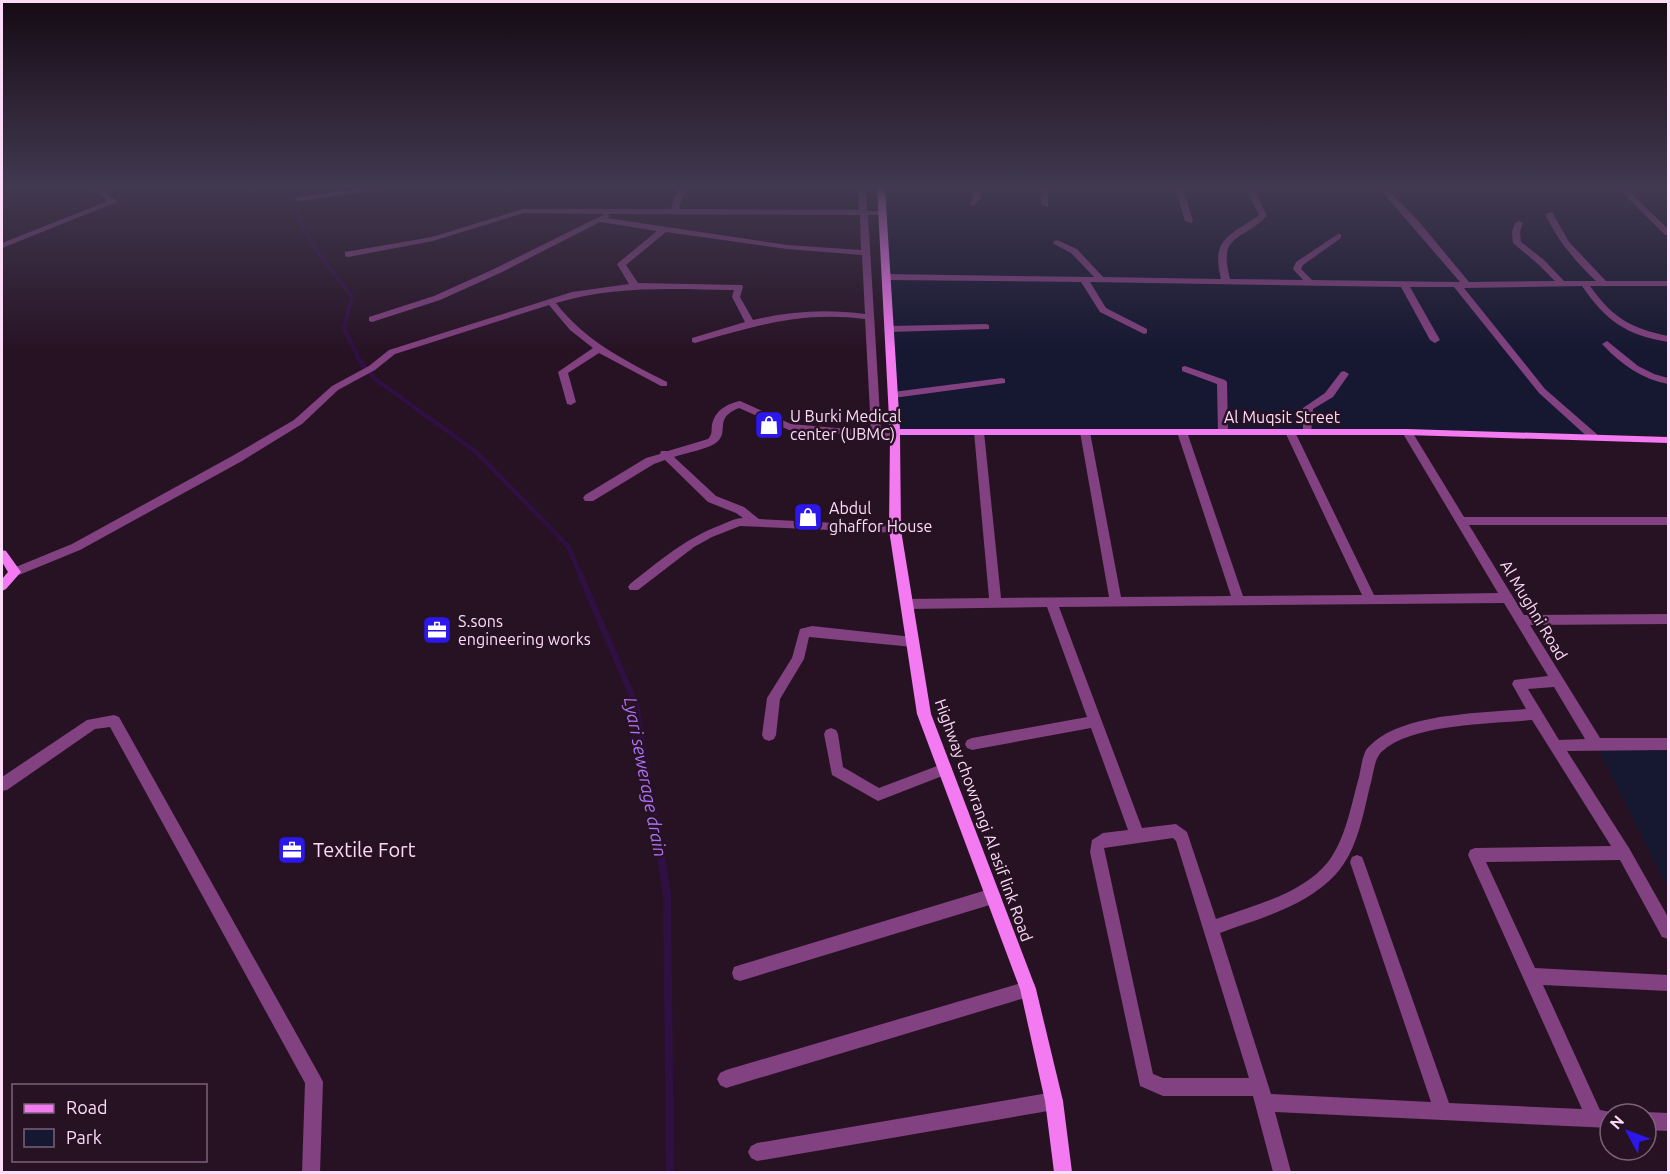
<svg xmlns="http://www.w3.org/2000/svg" width="1670" height="1174" font-family="Ubuntu,sans-serif">
<rect width="100%" height="100%" fill="#271224"/>
<path fill="#161731" d="M 880,188 L 1668,188 L 1668,435 L 895,437 Z
M 1596,744 L 1668,744 L 1668,888 Z"/>
<g fill="none" stroke-linecap="round" stroke-linejoin="round">
<path stroke="#300f43" stroke-width="4" d="M 289,188 C 297,231 325,263 352,296 L 344,328 L 360,361"/>
<path stroke="#300f43" stroke-width="4.5" d="M 359,360 L 375,379 L 475,451 L 568,546 L 581,576"/>
<path stroke="#300f43" stroke-width="6" d="M 580,574 L 636,705 L 659,843"/>
<path stroke="#300f43" stroke-width="8" d="M 658,841 L 667,893 L 670,1172"/>
<path fill="#824180" fill-rule="evenodd" d="M 92,188 L 101,188 L 117,202 L 2,248 L 2,243 L 108,201 Z
M 363,188 L 382,188 L 378,190 L 299,201 L 295,199 L 299,197 Z
M 677,188 L 685,188 L 679,209 L 859,210 L 858,188 L 866,188 L 867,211 L 882,211 L 886,213 L 882,215 L 868,215 L 881,432 L 899,435 L 900,437 L 899,439 L 789,430 L 739,408 C 713,418 730,431 717,442 C 709,449 685,453 674,457 L 716,496 L 744,507 L 759,519 L 895,526 L 899,527 L 901,530 L 899,533 L 740,526 L 712,537 L 694,547 L 638,590 L 630,590 L 628,587 L 630,584 C 659,561 686,538 721,525 C 728,522 735,518 743,518 L 736,513 L 708,502 L 665,460 L 654,464 L 593,501 L 585,501 L 583,498 L 585,495 L 646,458 L 660,454 L 661,451 L 668,451 L 708,439 C 713,433 711,431 712,425 C 715,410 727,404 740,401 L 791,424 L 871,431 L 865,319 C 800,311 756,326 695,343 L 692,342 L 692,338 L 745,322 L 732,297 L 734,290 C 674,289 614,285 556,303 C 585,341 626,361 667,382 L 667,386 L 661,386 L 599,353 L 568,373 L 576,402 L 571,405 L 567,404 L 558,372 L 593,348 L 570,330 L 549,305 L 395,354 L 375,370 L 338,390 L 302,424 L 242,461 L 80,550 L 19,575 L 11,575 L 9,572 L 11,569 L 72,544 L 234,455 L 294,420 L 332,386 L 369,366 L 389,350 L 572,292 L 629,284 L 617,264 L 657,231 L 600,222 L 500,273 L 440,300 L 372,322 L 369,321 L 369,317 L 434,296 L 494,269 L 605,214 L 524,213 L 433,241 L 348,257 L 345,256 L 345,252 L 432,237 L 523,209 L 671,209 ZM 607,214 L 860,215 L 861,250 L 787,245 L 607,218 L 610,216 ZM 666,232 L 787,249 L 862,255 L 865,314 C 827,309 790,311 753,320 L 740,297 L 743,287 L 742,285 L 638,283 L 626,265 Z
M 972,188 L 980,188 L 981,199 L 973,206 L 969,204 L 973,199 Z
M 1040,188 L 1048,188 L 1048,207 L 1041,205 Z
M 1175,188 L 1183,188 L 1193,221 L 1192,223 L 1185,221 Z
M 1249,188 L 1257,188 L 1257,195 L 1267,216 C 1241,242 1218,233 1230,279 L 1303,280 L 1293,269 L 1296,262 L 1338,234 L 1341,234 L 1341,238 L 1303,265 L 1301,269 L 1312,280 L 1460,282 L 1379,188 L 1387,188 L 1421,224 L 1469,282 L 1555,281 L 1538,264 L 1513,243 L 1512,232 L 1515,223 L 1519,221 L 1523,223 L 1520,232 L 1521,242 L 1544,260 L 1564,281 L 1596,281 C 1575,261 1558,241 1545,214 L 1552,212 L 1569,242 L 1606,281 L 1668,281 L 1668,286 L 1590,286 C 1613,318 1630,328 1668,336 L 1668,342 C 1626,335 1606,321 1582,286 L 1464,288 L 1545,389 L 1599,436 L 1600,438 L 1599,440 L 1591,440 L 1539,393 L 1454,287 L 1410,287 L 1440,340 L 1435,343 L 1430,340 L 1401,287 L 1090,282 L 1106,308 L 1147,329 L 1147,333 L 1144,334 L 1100,312 L 1081,282 L 886,280 L 882,277 L 886,274 L 1094,277 L 1071,253 L 1054,244 L 1053,242 L 1057,240 L 1077,249 L 1103,277 L 1221,279 C 1211,237 1229,237 1259,215 L 1249,195 Z
M 1618,188 L 1626,188 L 1668,229 L 1668,235 L 1665,235 Z
M 986,324 L 989,325 L 989,329 L 889,332 L 884,329 L 889,326 Z
M 1607,341 L 1638,366 L 1654,374 L 1668,378 L 1668,384 C 1642,379 1622,365 1604,346 L 1602,344 Z
M 1185,366 L 1225,380 L 1227,382 L 1228,432 L 1227,434 L 1223,435 L 1218,432 L 1217,384 L 1182,371 L 1182,367 Z
M 1344,371 L 1349,374 L 1333,397 L 1313,409 L 1311,434 L 1303,434 L 1303,408 L 1325,393 L 1341,372 Z
M 1002,378 L 1005,379 L 1005,383 L 893,398 L 888,395 L 893,392 Z
M 979,429 L 984,432 L 1001,598 L 1109,597 L 1080,432 L 1085,429 L 1090,432 L 1121,597 L 1231,596 L 1177,432 L 1182,429 L 1187,432 L 1243,596 L 1362,595 L 1285,432 L 1290,429 L 1295,432 L 1374,595 L 1498,593 L 1402,432 L 1407,429 L 1411,430 L 1464,517 L 1668,517 L 1668,525 L 1469,525 L 1524,615 L 1668,614 L 1668,624 L 1530,625 L 1600,738 L 1668,738 L 1668,750 L 1567,751 L 1629,848 L 1668,917 L 1668,939 L 1662,937 L 1620,860 L 1486,862 L 1535,968 L 1668,975 L 1668,991 L 1543,985 L 1600,1110 L 1616,1113 L 1610,1114 L 1610,1128 L 1275,1112 L 1291,1172 L 1273,1172 L 1253,1096 L 1163,1096 L 1140,1086 L 1090,852 L 1092,840 L 1103,833 L 1128,830 L 1091,728 L 972,750 L 967,748 L 965,744 L 967,740 L 972,738 L 1087,717 L 1047,607 L 907,609 L 903,607 L 901,604 L 903,601 L 907,599 L 989,598 L 974,432 ZM 1504,603 L 1548,676 L 1514,680 L 1512,684 L 1526,709 C 1483,713 1415,713 1379,738 C 1375,741 1369,746 1366,750 C 1362,758 1361,768 1359,777 C 1351,805 1346,838 1328,862 C 1301,895 1254,905 1216,919 L 1187,832 L 1176,824 L 1142,828 L 1059,607 ZM 1554,687 L 1585,739 L 1559,740 L 1528,689 ZM 1532,720 L 1611,846 L 1475,848 L 1470,850 L 1468,855 L 1582,1109 L 1449,1103 L 1364,862 L 1362,857 L 1357,855 L 1352,857 L 1350,862 L 1431,1102 L 1271,1094 L 1220,933 C 1260,918 1306,907 1336,874 C 1357,851 1363,815 1370,786 C 1373,777 1374,762 1379,755 C 1381,752 1386,748 1389,746 C 1422,724 1492,724 1532,720 ZM 1173,838 L 1176,841 L 1249,1078 L 1163,1078 L 1153,1074 L 1104,848 Z
M 812,626 L 913,637 L 917,638 L 919,642 L 917,646 L 913,647 L 809,637 L 804,659 L 780,699 L 776,735 L 774,739 L 769,741 L 764,739 L 762,735 L 767,698 L 792,658 L 800,629 Z
M 114,715 L 119,717 L 320,1076 L 323,1082 L 320,1172 L 302,1172 L 305,1083 L 110,727 L 95,729 L 7,790 L 2,791 L 2,777 L 87,720 Z
M 831,728 L 836,730 L 838,734 L 843,767 L 879,788 L 945,763 L 950,765 L 952,769 L 950,773 L 878,801 L 832,775 L 824,734 L 826,730 Z
M 993,888 L 998,891 L 1001,896 L 998,901 L 993,904 L 740,981 L 734,979 L 732,973 L 734,967 L 740,965 Z
M 1028,981 L 1034,983 L 1036,989 L 1034,995 L 1028,997 L 726,1088 L 720,1085 L 717,1079 L 720,1073 L 726,1070 Z
M 1054,1092 L 1060,1095 L 1063,1101 L 1060,1107 L 1054,1110 L 757,1161 L 751,1158 L 748,1152 L 751,1146 L 757,1143 Z
M 1646,1112 L 1668,1113 L 1668,1131 L 1646,1130 L 1646,1114 L 1641,1114 Z"/>
<path fill="#f47af2" fill-rule="evenodd" d="M 877,188 L 885,188 L 900,429 L 1407,429 L 1668,437 L 1668,443 L 1407,435 L 900,435 L 901,530 L 931,714 L 1036,989 L 1063,1101 L 1072,1172 L 1054,1172 L 1045,1101 L 1020,989 L 917,714 L 889,530 L 890,437 Z
M 2,550 L 6,551 L 21,572 L 6,589 L 2,591 L 2,579 L 8,572 L 2,562 Z"/>
</g>
<linearGradient id="sky" x2="0" y2="1"><stop stop-color="#150a14"/><stop offset="0.53" stop-color="#413950"/><stop offset="1" stop-color="#413950" stop-opacity="0"/></linearGradient>
<rect width="1670" height="352" fill="url(#sky)"/>
<defs>
<g id="shop-square" transform="scale(1.5)"><rect x="-9" y="-9" width="18" height="18" rx="4" fill="#2c17ec" stroke="#271224"/><path d="M-5-2.5h2.3a2.7 3.5 0 0 1 5.4 0H5L5.5 6h-11ZM-1.5-2.5h3a1.5 2.3 0 0 0-3 0Z" fill="#fff"/></g>
<g id="office-square" transform="scale(1.5)"><rect x="-9" y="-9" width="18" height="18" rx="4" fill="#2c17ec" stroke="#271224"/><path d="M-6-3h4V-5.5h4V-3h4V5H-6ZM-1-4.5V-3h2v-1.5ZM-6 0V1H6V0Z" fill="#fff"/></g>
</defs>
<g fill-rule="evenodd">
<use href="#shop-square" x="769" y="425"/>
<use href="#shop-square" x="808" y="517"/>
<use href="#office-square" x="437" y="630"/>
<use href="#office-square" x="292" y="850"/>
</g>
<g text-anchor="middle" stroke-width="5" stroke-linejoin="round" paint-order="stroke">
<g font-size="16" fill="#fcdbf8" stroke="#271224" text-anchor="start">
<text x="790" y="422">U Burki Medical<tspan x="790" dy="18">center (UBMC)</tspan></text>
<text x="829" y="514">Abdul<tspan x="829" dy="18">ghaffor House</tspan></text>
<text x="458" y="627">S.sons<tspan x="458" dy="18">engineering works</tspan></text>
</g>
<g font-size="16" fill="#fcdbf8" stroke="#271224">
<text x="1282" y="423">Al Muqsit Street</text>
<text transform="translate(1534 610) rotate(59)" y="6">Al Mughni Road</text>
<text transform="translate(984 820) rotate(70)" y="6">Highway chowrangi Al asif link Road</text>
</g>
<g font-size="18" font-style="italic" fill="#ad72f3" stroke="#271224">
<text transform="translate(645 777) rotate(79)" y="6">Lyari sewerage drain</text>
</g>
<g font-size="20" fill="#fcdbf8" stroke="#271224" text-anchor="start">
<text x="313" y="857">Textile Fort</text>
</g>
</g>
<rect width="1670" height="1174" fill="none" stroke="#fcdbf8" stroke-width="6"/>
<rect x="12" y="1084" width="195" height="78" fill="#271224" stroke="#7c6279" stroke-width="1.5"/>
<rect x="24" y="1104" width="30" height="9" fill="#f47af2" stroke="#7c6279" stroke-width="1.5"/>
<text x="66" y="1114" font-size="18" fill="#fcdbf8">Road</text>
<rect x="24" y="1129" width="30" height="18" fill="#161731" stroke="#7c6279" stroke-width="1.5"/>
<text x="66" y="1144" font-size="18" fill="#fcdbf8">Park</text>
<g transform="translate(1628 1132) rotate(311)"><circle r="28" fill="#271224" stroke="#7c6279" stroke-width="1.5"/>
<path d="M0-4.5L10 22L0 15L-10 22Z" fill="#2c17ec"/>
<text y="-9" font-size="16" font-weight="bold" text-anchor="middle" fill="#fcdbf8">N</text>
</g>
</svg>
